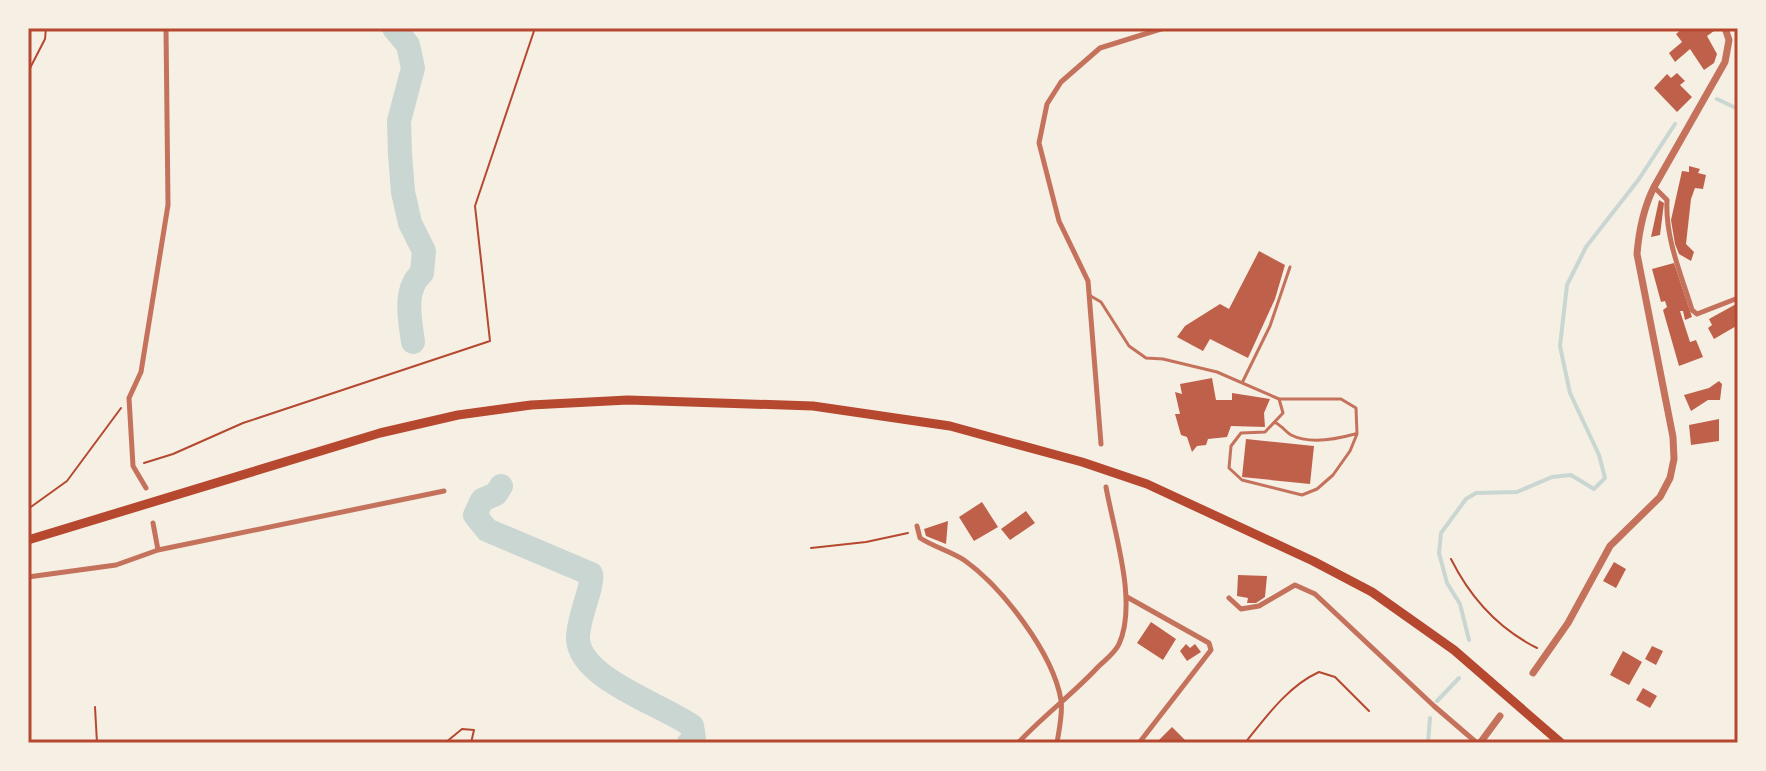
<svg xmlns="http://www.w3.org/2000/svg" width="1766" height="771" font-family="'Work Sans',sans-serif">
<rect width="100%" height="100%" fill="#f6efe4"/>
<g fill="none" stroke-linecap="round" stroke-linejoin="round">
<path stroke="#c9d6d2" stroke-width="4" d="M 1717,99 L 1738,109
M 1469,640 L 1460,604 L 1447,583 L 1439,553 L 1441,533 L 1466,499 L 1476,493 L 1517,492 L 1552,477 L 1571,475 L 1594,489 L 1605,478 L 1599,455 L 1570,393 L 1560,346 L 1567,285 L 1586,247 L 1639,179 L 1675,124
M 1437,701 L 1459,678
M 1428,743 L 1430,718"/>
<path stroke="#c9d6d2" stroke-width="24" d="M 394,28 L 408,45 L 413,68 L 399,121 L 400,154 L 403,192 L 410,223 L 424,251 L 422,273 C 403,289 410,320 413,342
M 501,486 L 496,494 L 482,500 L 475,515 L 487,530 L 591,574 C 594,585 577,620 578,639 C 580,679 663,705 692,726 L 694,738 L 689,743"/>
</g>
<path fill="#bf614a" d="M 1683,28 L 1712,28 L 1714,31 L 1707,36 L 1717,54 L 1714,63 L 1704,70 L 1690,49 L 1675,62 L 1669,53 L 1682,42 L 1676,34 Z
M 1677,73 L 1685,81 L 1680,85 L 1692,97 L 1677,112 L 1654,88 L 1667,74 L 1671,78 Z
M 1689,166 L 1700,169 L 1698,173 L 1706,175 L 1703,189 L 1695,188 L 1691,199 L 1686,244 L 1694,252 L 1691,261 L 1679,254 L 1675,244 L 1671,220 L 1682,171 L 1689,172 Z
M 1659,200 L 1664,203 L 1660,235 L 1651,237 Z
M 1259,251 L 1285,265 L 1275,299 L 1248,358 L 1210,339 L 1203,351 L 1177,337 L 1185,326 L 1220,304 L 1229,309 Z
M 1674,263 L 1692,317 L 1685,320 L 1683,311 L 1680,311 L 1690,342 L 1696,340 L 1703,357 L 1679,366 L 1663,310 L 1667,307 L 1665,301 L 1661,302 L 1652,269 Z
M 1738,303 L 1738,325 L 1714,339 L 1708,328 L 1712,325 L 1709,319 Z
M 1212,378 L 1216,400 L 1232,400 L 1232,393 L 1270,399 L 1264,413 L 1265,427 L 1231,426 L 1227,437 L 1208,439 L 1206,445 L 1197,446 L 1192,452 L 1187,437 L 1181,435 L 1175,414 L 1180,414 L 1175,392 L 1182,394 L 1180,384 Z
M 1719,381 L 1722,384 L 1720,400 L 1708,400 L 1691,411 L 1684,395 L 1709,388 Z
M 1719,419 L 1719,441 L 1691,445 L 1689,425 Z
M 1246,439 L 1314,446 L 1310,484 L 1242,477 Z
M 982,502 L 998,527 L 974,541 L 959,517 Z
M 1026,511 L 1035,523 L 1010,540 L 1001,529 Z
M 948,521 L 946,544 L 926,536 L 924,529 Z
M 1614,562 L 1626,569 L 1616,588 L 1603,581 Z
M 1238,575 L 1267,576 L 1265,597 L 1256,603 L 1247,603 L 1248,598 L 1237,596 Z
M 1151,622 L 1176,639 L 1163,660 L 1137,643 Z
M 1186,644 L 1190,648 L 1195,644 L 1201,652 L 1187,661 L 1180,651 Z
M 1652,646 L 1663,651 L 1656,665 L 1645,659 Z
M 1623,651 L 1642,662 L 1629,685 L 1610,675 Z
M 1643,688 L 1657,696 L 1650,708 L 1636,700 Z
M 1172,727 L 1188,743 L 1156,743 Z"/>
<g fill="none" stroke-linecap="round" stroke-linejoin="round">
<path stroke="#b5482f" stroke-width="2" d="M 28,72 L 45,39 L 46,28
M 144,463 L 173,454 L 243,423 L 490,341 L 475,206 L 535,28
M 28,509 L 67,481 L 121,408
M 811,548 L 866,542 L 908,533
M 1451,559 C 1470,597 1499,629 1537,648
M 95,707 L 97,743
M 445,743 L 462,729 L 474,730 L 471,743
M 1245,743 C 1266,717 1288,686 1319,672 L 1335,677 L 1369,711"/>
<path stroke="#c5725c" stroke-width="3" d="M 1089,295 L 1101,302 L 1129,346 L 1146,358 L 1163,359 L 1217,372 L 1279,399 L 1283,413 L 1265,432 L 1241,433 L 1231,446 L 1229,468 L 1242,480 L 1302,495 L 1317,489 L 1333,475 L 1350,451 L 1357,434 L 1356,408 L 1341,399 L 1279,399
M 1242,383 L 1270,326 L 1290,267
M 1276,423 C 1282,426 1286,432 1291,435 C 1309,444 1337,439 1355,434"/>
<path stroke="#c5725c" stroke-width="5" d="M 1654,187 L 1667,200 C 1665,238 1681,274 1692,310 L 1697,314 L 1738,298
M 1101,444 L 1088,281 L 1059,221 L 1039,143 L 1047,104 L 1061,82 L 1100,48 L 1164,28
M 146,488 L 133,466 L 129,398 L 141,372 L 168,205 L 166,28
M 917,526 L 920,538 C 934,547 950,551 964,560 C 1002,587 1053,653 1061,700 C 1063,713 1059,730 1057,743
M 158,550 L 444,491
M 28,577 L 116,565 L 158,550 L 153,523
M 1127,597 L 1209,643 L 1211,650 L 1139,743
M 1229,598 L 1241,609 L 1259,606 L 1295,585 L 1315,594 L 1434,706 L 1477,743
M 1018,743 C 1043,716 1073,694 1098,667 C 1105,660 1115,653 1119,644 C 1138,602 1114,532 1106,487"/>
<path stroke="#c5725c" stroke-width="7" d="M 1533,673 L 1568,623 L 1610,546 L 1660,497 L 1670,478 L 1674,459 L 1673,437 L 1637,254 C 1639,230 1643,209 1654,187 L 1725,62 L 1729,40 L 1725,28
M 1480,743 L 1500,716"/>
<path stroke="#b5482f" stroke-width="9" d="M 28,540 L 380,433 L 458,415 L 531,405 L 628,400 L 813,406 L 950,426 L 1082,462 L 1147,484 L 1313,561 L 1372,592 L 1454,650 L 1561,743"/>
</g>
<rect width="1766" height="771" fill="none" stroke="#f6efe4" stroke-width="60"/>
<rect x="30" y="30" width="1706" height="711" fill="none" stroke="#b5482f" stroke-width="3"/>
</svg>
